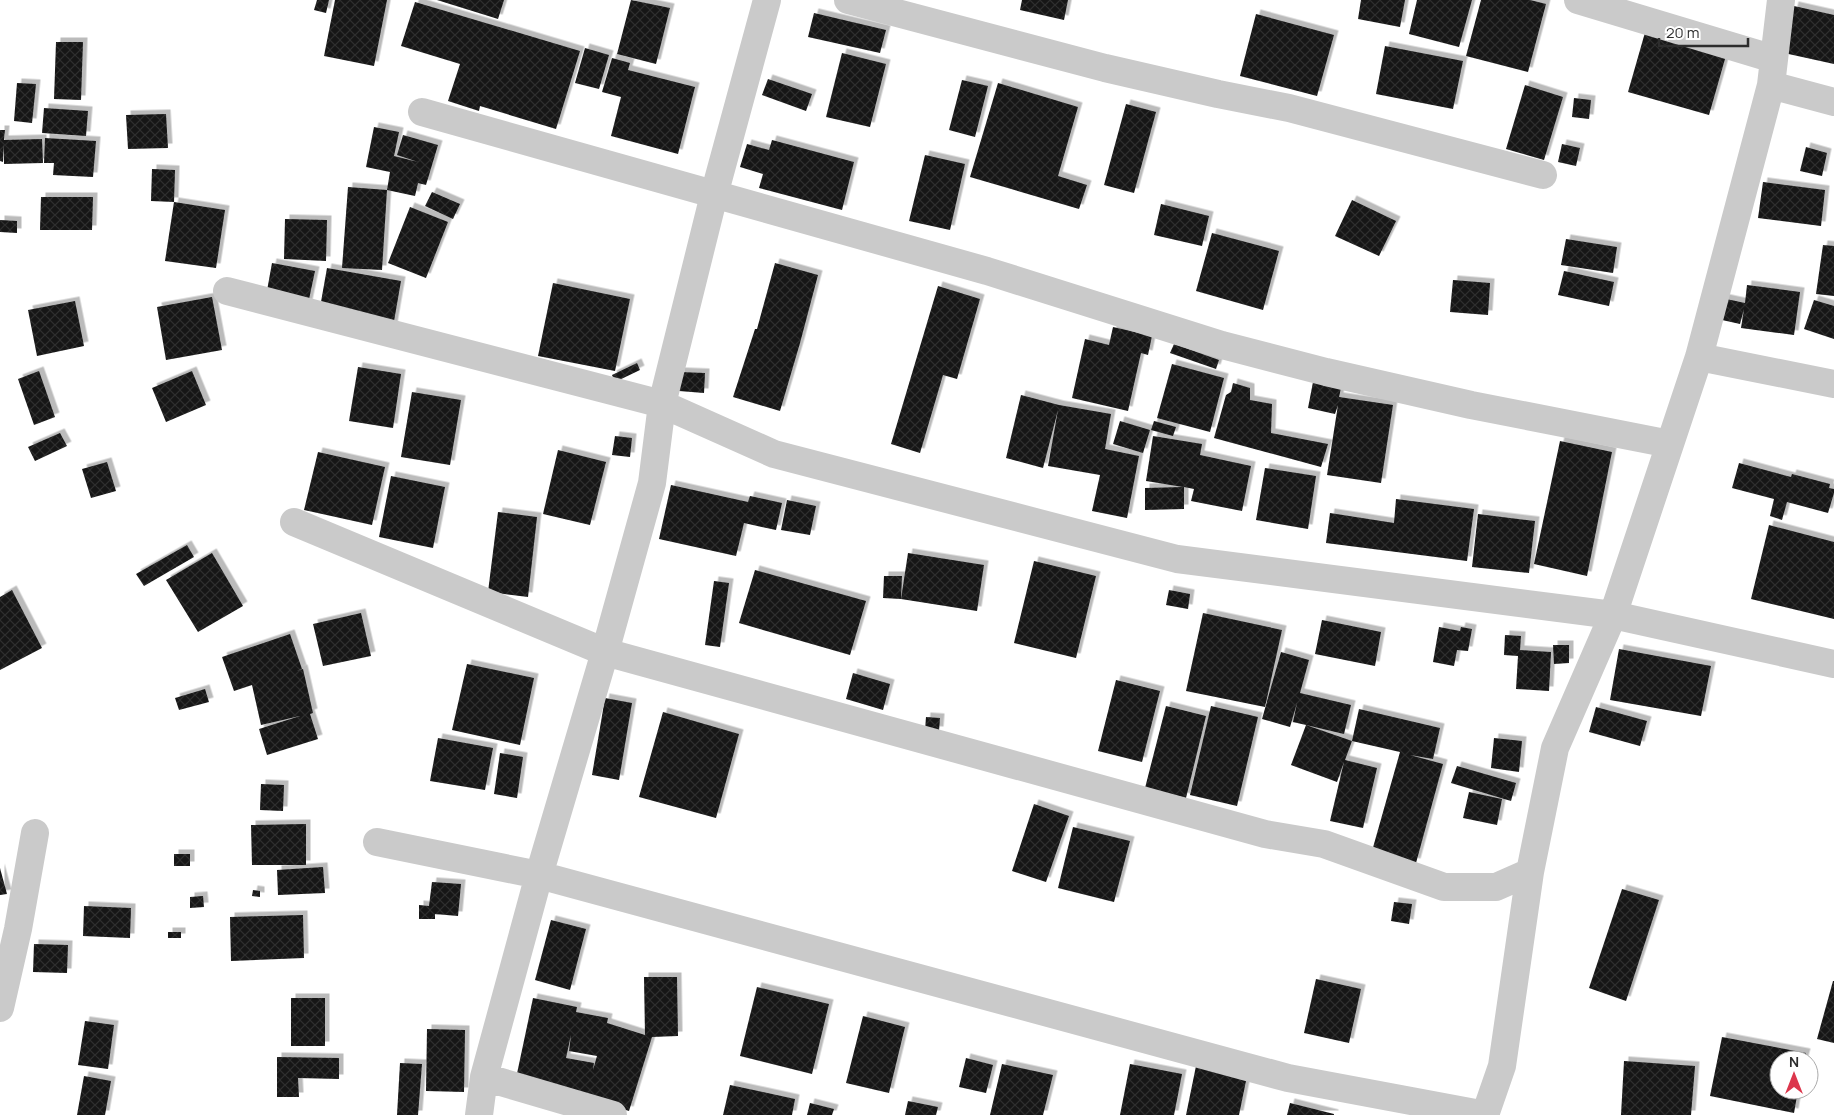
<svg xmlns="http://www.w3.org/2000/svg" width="1834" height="1115" font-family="Manrope,sans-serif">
<defs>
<pattern id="building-cross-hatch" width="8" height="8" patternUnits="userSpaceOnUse" patternTransform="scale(1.25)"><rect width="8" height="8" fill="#141414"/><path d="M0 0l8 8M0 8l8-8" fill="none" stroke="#2e2e2e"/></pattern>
<filter id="shadow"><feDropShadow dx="4.5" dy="-4.5" stdDeviation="0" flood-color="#0004"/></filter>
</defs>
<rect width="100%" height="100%" fill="#fff"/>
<path fill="url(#building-cross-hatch)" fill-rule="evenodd" filter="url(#shadow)" d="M 317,0 L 329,0 L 326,13 L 314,10 Z
M 335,0 L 387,0 L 374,66 L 324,56 Z
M 437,0 L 504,0 L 498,19 Z
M 631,0 L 670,8 L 656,64 L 617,54 Z
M 1022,0 L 1068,0 L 1064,20 L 1020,10 Z
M 1361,0 L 1405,0 L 1400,27 L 1358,19 Z
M 1417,0 L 1472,0 L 1459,47 L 1409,34 Z
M 1481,0 L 1530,0 L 1546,4 L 1528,72 L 1466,56 Z
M 415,2 L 580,51 L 556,129 L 480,106 L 479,111 L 448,101 L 460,64 L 401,46 Z
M 1794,6 L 1834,15 L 1834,64 L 1784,53 Z
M 814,13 L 886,30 L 880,53 L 808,37 Z
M 1256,14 L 1334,35 L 1317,96 L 1240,76 Z
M 1646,29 L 1727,52 L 1709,115 L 1628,92 Z
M 56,42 L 83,42 L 81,100 L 54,99 Z
M 1385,46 L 1463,61 L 1453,109 L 1376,94 Z
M 585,48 L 609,55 L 599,89 L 575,83 Z
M 842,53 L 886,64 L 870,127 L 826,117 Z
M 612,58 L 630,63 L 628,70 L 695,87 L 678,154 L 611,136 L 621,97 L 602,92 Z
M 768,79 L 812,94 L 806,111 L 762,95 Z
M 962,80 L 988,86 L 975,137 L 949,130 Z
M 17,83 L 36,84 L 32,123 L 14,121 Z
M 998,83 L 1078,107 L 1058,176 L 1087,185 L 1079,209 L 970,177 Z
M 1525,85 L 1563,97 L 1544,160 L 1506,149 Z
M 1574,98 L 1591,100 L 1589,119 L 1572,117 Z
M 1126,104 L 1156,112 L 1134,193 L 1104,185 Z
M 44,108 L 88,111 L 86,136 L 42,133 Z
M 166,114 L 168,148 L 128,149 L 126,115 Z
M 374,127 L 399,132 L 394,156 L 418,162 L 397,155 L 403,135 L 438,145 L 426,185 L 418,183 L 415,196 L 387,190 L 390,172 L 366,167 Z
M 0,130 L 5,130 L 4,140 L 42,139 L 43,163 L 4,164 L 4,145 L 3,162 L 0,161 Z
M 45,138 L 96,141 L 93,177 L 53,175 L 54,163 L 44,163 Z
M 772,140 L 854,162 L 842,210 L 759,188 L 763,174 L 740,167 L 747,144 L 769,150 Z
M 1562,144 L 1580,148 L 1576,166 L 1558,162 Z
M 1806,147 L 1827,153 L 1822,176 L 1800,171 Z
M 925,155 L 965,164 L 950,230 L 909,221 Z
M 152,169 L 175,170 L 174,202 L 151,201 Z
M 1763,182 L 1825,190 L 1821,226 L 1758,218 Z
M 348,187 L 387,190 L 382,270 L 342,268 Z
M 432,192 L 460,204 L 453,219 L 425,206 Z
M 41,197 L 93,197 L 92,230 L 40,230 Z
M 1352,200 L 1396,221 L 1379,256 L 1335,236 Z
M 174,202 L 225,210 L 216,268 L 165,261 Z
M 1161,204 L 1209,216 L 1202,246 L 1154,235 Z
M 410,207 L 448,222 L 426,278 L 388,263 Z
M 285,219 L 327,220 L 326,261 L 284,259 Z
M 0,220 L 17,221 L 17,233 L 0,232 Z
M 1212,233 L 1279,251 L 1263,310 L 1196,291 Z
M 1566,239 L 1617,247 L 1613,273 L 1561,265 Z
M 1823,245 L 1834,246 L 1834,296 L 1816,294 Z
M 272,263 L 315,271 L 308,304 L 266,296 Z
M 775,263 L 818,275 L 800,343 L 780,411 L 733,397 L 755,329 L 757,329 Z
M 327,268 L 401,281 L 393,327 L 319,313 Z
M 1564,271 L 1614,282 L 1609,306 L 1558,295 Z
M 1453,280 L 1490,283 L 1488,315 L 1450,312 Z
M 553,283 L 630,299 L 615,371 L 538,356 Z
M 1747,285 L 1800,292 L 1794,335 L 1741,328 L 1744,309 L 1740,324 L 1713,318 L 1717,297 L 1745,303 Z
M 938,286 L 980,299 L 957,379 L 943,375 L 920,453 L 891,444 Z
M 212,297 L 222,350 L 166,360 L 157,307 Z
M 1814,300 L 1834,306 L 1834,339 L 1804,329 Z
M 75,301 L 84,346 L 37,356 L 28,310 Z
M 1113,327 L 1152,336 L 1148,355 L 1141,353 L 1128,411 L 1072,398 L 1085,339 L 1109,345 Z
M 1174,344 L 1219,360 L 1216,369 L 1170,353 Z
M 637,363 L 640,370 L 615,382 L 612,375 Z
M 1172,364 L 1224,378 L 1210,432 L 1157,418 Z
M 358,367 L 401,374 L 393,428 L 349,421 Z
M 39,371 L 55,417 L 34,425 L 18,379 Z
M 192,371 L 206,405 L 166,422 L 152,388 Z
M 680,372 L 705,373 L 704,393 L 679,391 Z
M 1313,382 L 1341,388 L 1339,397 L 1393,405 L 1381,483 L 1327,475 L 1338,405 L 1335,414 L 1308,408 Z
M 1233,383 L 1250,388 L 1250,400 L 1272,404 L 1271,433 L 1328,444 L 1321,467 L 1214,438 L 1226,395 L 1231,392 Z
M 412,392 L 461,400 L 450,465 L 401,457 Z
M 1021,395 L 1059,405 L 1111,414 L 1105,449 L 1139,456 L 1127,518 L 1092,511 L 1100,475 L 1048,466 L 1058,410 L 1043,468 L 1006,458 Z
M 1120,421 L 1150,430 L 1143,453 L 1113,444 Z
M 1154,421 L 1176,427 L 1173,436 L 1151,430 Z
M 60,433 L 67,446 L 35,461 L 28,447 Z
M 615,436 L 632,438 L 630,457 L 612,455 Z
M 1153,436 L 1202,444 L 1200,455 L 1251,466 L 1242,511 L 1191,501 L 1194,489 L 1184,487 L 1184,509 L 1145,510 L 1145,488 L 1183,487 L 1146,481 Z
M 1560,441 L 1612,452 L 1587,576 L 1534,564 Z
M 558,450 L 606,462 L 590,525 L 543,514 Z
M 318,452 L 385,467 L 372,525 L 304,510 Z
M 107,462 L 116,491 L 91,498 L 82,469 Z
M 1739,463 L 1791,477 L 1792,474 L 1830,484 L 1829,488 L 1834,489 L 1834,493 L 1828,513 L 1787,502 L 1782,520 L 1770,516 L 1774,499 L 1732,488 Z
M 1265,468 L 1316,476 L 1308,529 L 1256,520 Z
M 391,476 L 445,487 L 433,548 L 379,537 Z
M 671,485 L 748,502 L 750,496 L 782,503 L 776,530 L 744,523 L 736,556 L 659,539 Z
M 1396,499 L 1474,509 L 1467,561 L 1326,543 L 1330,513 L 1394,523 Z
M 787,500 L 816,506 L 810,535 L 781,530 Z
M 498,512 L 537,517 L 528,597 L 488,592 Z
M 1478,514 L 1535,521 L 1529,573 L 1472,567 Z
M 1769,525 L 1834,542 L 1834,619 L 1751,599 Z
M 187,545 L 194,557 L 144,586 L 136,574 Z
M 212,553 L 243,606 L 198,632 L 166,580 Z
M 908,553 L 984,565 L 977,611 L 901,599 L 883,598 L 884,576 L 902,576 L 901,599 Z
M 1034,561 L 1096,576 L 1076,658 L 1014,643 Z
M 755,570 L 866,601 L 850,655 L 739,623 Z
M 714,581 L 729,583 L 720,647 L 705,645 Z
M 12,590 L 42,648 L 0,670 L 0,597 Z
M 1169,590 L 1190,594 L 1188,609 L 1166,605 Z
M 361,613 L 371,656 L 323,666 L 313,624 Z
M 1203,613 L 1282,630 L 1265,707 L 1186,691 Z
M 1322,620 L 1381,632 L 1375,666 L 1315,654 Z
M 1439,627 L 1460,631 L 1461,627 L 1472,629 L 1468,651 L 1457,650 L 1454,666 L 1433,662 Z
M 290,634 L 302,669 L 296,671 L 303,669 L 313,713 L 310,714 L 318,739 L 267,755 L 259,729 L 300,716 L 261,725 L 252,685 L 234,691 L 222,657 Z
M 1505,635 L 1521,636 L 1520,650 L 1551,652 L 1549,691 L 1516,689 L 1518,656 L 1504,655 Z
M 1553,645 L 1569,645 L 1569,663 L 1554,664 Z
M 1619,649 L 1711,666 L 1701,716 L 1610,700 Z
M 1281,652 L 1309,660 L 1300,693 L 1351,705 L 1344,734 L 1306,725 L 1352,741 L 1359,709 L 1440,728 L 1433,759 L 1410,755 L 1443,764 L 1416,863 L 1372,851 L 1400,752 L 1352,741 L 1345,760 L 1377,768 L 1363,828 L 1330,821 L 1344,762 L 1337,782 L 1291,765 L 1306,725 L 1293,722 L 1297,703 L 1290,727 L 1262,719 Z
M 467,664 L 534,678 L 520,745 L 452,730 Z
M 853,673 L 890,684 L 883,710 L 846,699 Z
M 1116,680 L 1160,691 L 1142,762 L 1098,751 Z
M 205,689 L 209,702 L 179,710 L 175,698 Z
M 605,698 L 632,703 L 619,780 L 592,775 Z
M 1166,706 L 1206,716 L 1186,798 L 1145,788 Z
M 1211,706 L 1258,717 L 1237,806 L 1190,795 Z
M 1596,707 L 1647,721 L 1640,746 L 1589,732 Z
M 663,712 L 739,734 L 716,818 L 639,797 Z
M 926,717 L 940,718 L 939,731 L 925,730 Z
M 438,738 L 493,748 L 485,790 L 430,781 Z
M 1494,738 L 1522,741 L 1519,772 L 1491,768 Z
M 500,753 L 523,757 L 517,798 L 494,794 Z
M 1457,766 L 1516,783 L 1511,801 L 1451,783 Z
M 261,784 L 284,785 L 283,811 L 260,810 Z
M 1469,792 L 1502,799 L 1497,825 L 1463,818 Z
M 1034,804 L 1069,816 L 1046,882 L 1012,871 Z
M 306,824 L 306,865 L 252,865 L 251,825 Z
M 1073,827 L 1130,841 L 1114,902 L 1058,888 Z
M 174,854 L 190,854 L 190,866 L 174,866 Z
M 323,867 L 325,893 L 278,895 L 277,870 Z
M 0,868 L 7,894 L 0,895 Z
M 432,882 L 461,884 L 458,916 L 435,914 L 435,919 L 419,919 L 419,905 L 429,906 Z
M 1622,889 L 1659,900 L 1626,1001 L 1589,988 Z
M 253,890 L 260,891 L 260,897 L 252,896 Z
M 203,896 L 204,907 L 190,908 L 190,897 Z
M 1394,902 L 1412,904 L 1409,924 L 1391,921 Z
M 84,906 L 131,908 L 130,938 L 83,936 Z
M 303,915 L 304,958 L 231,961 L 230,917 Z
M 551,920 L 586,929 L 570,990 L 535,980 Z
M 168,932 L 181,932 L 181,938 L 168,938 Z
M 34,944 L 68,945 L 67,973 L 33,972 Z
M 644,977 L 677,977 L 678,1036 L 652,1037 L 629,1111 L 587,1098 L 515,1083 L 533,998 L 577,1007 L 576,1012 L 608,1018 L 607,1023 L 645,1035 ZM 571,1035 L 569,1051 L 597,1056 L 593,1070 L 594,1063 L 566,1058 Z
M 1316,979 L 1361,989 L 1349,1043 L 1304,1033 Z
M 1833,981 L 1834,981 L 1834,1043 L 1817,1039 Z
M 757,987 L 829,1004 L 812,1074 L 740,1056 Z
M 291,998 L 325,998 L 325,1046 L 291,1046 Z
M 863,1016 L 905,1027 L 889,1093 L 846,1083 Z
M 85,1021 L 114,1025 L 108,1069 L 78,1065 Z
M 427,1029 L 465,1030 L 464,1092 L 426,1091 Z
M 1722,1037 L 1806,1053 L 1804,1060 L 1779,1060 L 1779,1090 L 1798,1090 L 1794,1113 L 1710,1096 Z
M 277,1057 L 339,1058 L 339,1079 L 298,1078 L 299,1097 L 277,1097 Z
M 966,1058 L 993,1065 L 986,1093 L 959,1087 Z
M 1624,1061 L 1695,1066 L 1691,1115 L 1621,1115 Z
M 400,1063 L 422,1064 L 418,1115 L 397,1115 Z
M 1002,1064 L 1053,1075 L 1043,1115 L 990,1115 Z
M 1130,1064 L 1182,1074 L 1174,1115 L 1120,1115 Z
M 1196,1066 L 1247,1076 L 1239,1115 L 1186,1115 Z
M 84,1076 L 111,1081 L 105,1115 L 77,1115 Z
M 730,1085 L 795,1099 L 792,1115 L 723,1115 Z
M 908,1101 L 938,1107 L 936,1115 L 905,1115 Z
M 810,1103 L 834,1109 L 832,1115 L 807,1115 Z
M 1290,1103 L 1334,1114 L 1334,1115 L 1287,1115 Z"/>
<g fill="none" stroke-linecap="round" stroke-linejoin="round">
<path stroke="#cacaca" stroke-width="28" d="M 848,0 L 1105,68 L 1218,94 L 1289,108 L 1543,175
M 1578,0 L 1774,59
M 1771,85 L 1834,102
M 422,112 L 987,271 L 1222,345 L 1326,372 L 1471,405 L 1670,444
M 227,291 L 662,404 L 774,454 L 1177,559 L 1613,615 L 1834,664
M 1699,357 L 1834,384
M 294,522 L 605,652 L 1265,834 L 1324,844 L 1444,887 L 1496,887 L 1530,872
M 377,842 L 539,875 L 1288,1078 L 1486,1115
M 0,1008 L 18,929 L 35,833
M 484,1077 L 613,1115
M 479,1115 L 484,1077 L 539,875 L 605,652 L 652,483 L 662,404 L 714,195 L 767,0
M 1485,1115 L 1502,1066 L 1530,872 L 1555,748 L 1613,615 L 1699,357 L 1771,85 L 1781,0"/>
</g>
<g transform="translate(1794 1075)"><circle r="24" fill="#ffffff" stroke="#ababab"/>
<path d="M0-4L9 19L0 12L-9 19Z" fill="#dc364c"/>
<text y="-8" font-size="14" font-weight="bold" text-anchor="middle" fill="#2d2d2d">N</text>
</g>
<path d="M1659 38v8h89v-8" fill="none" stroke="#2d2d2d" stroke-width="2.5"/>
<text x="1666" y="38" font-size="15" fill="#2d2d2d" stroke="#ffffff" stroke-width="4" paint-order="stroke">20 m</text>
</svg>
